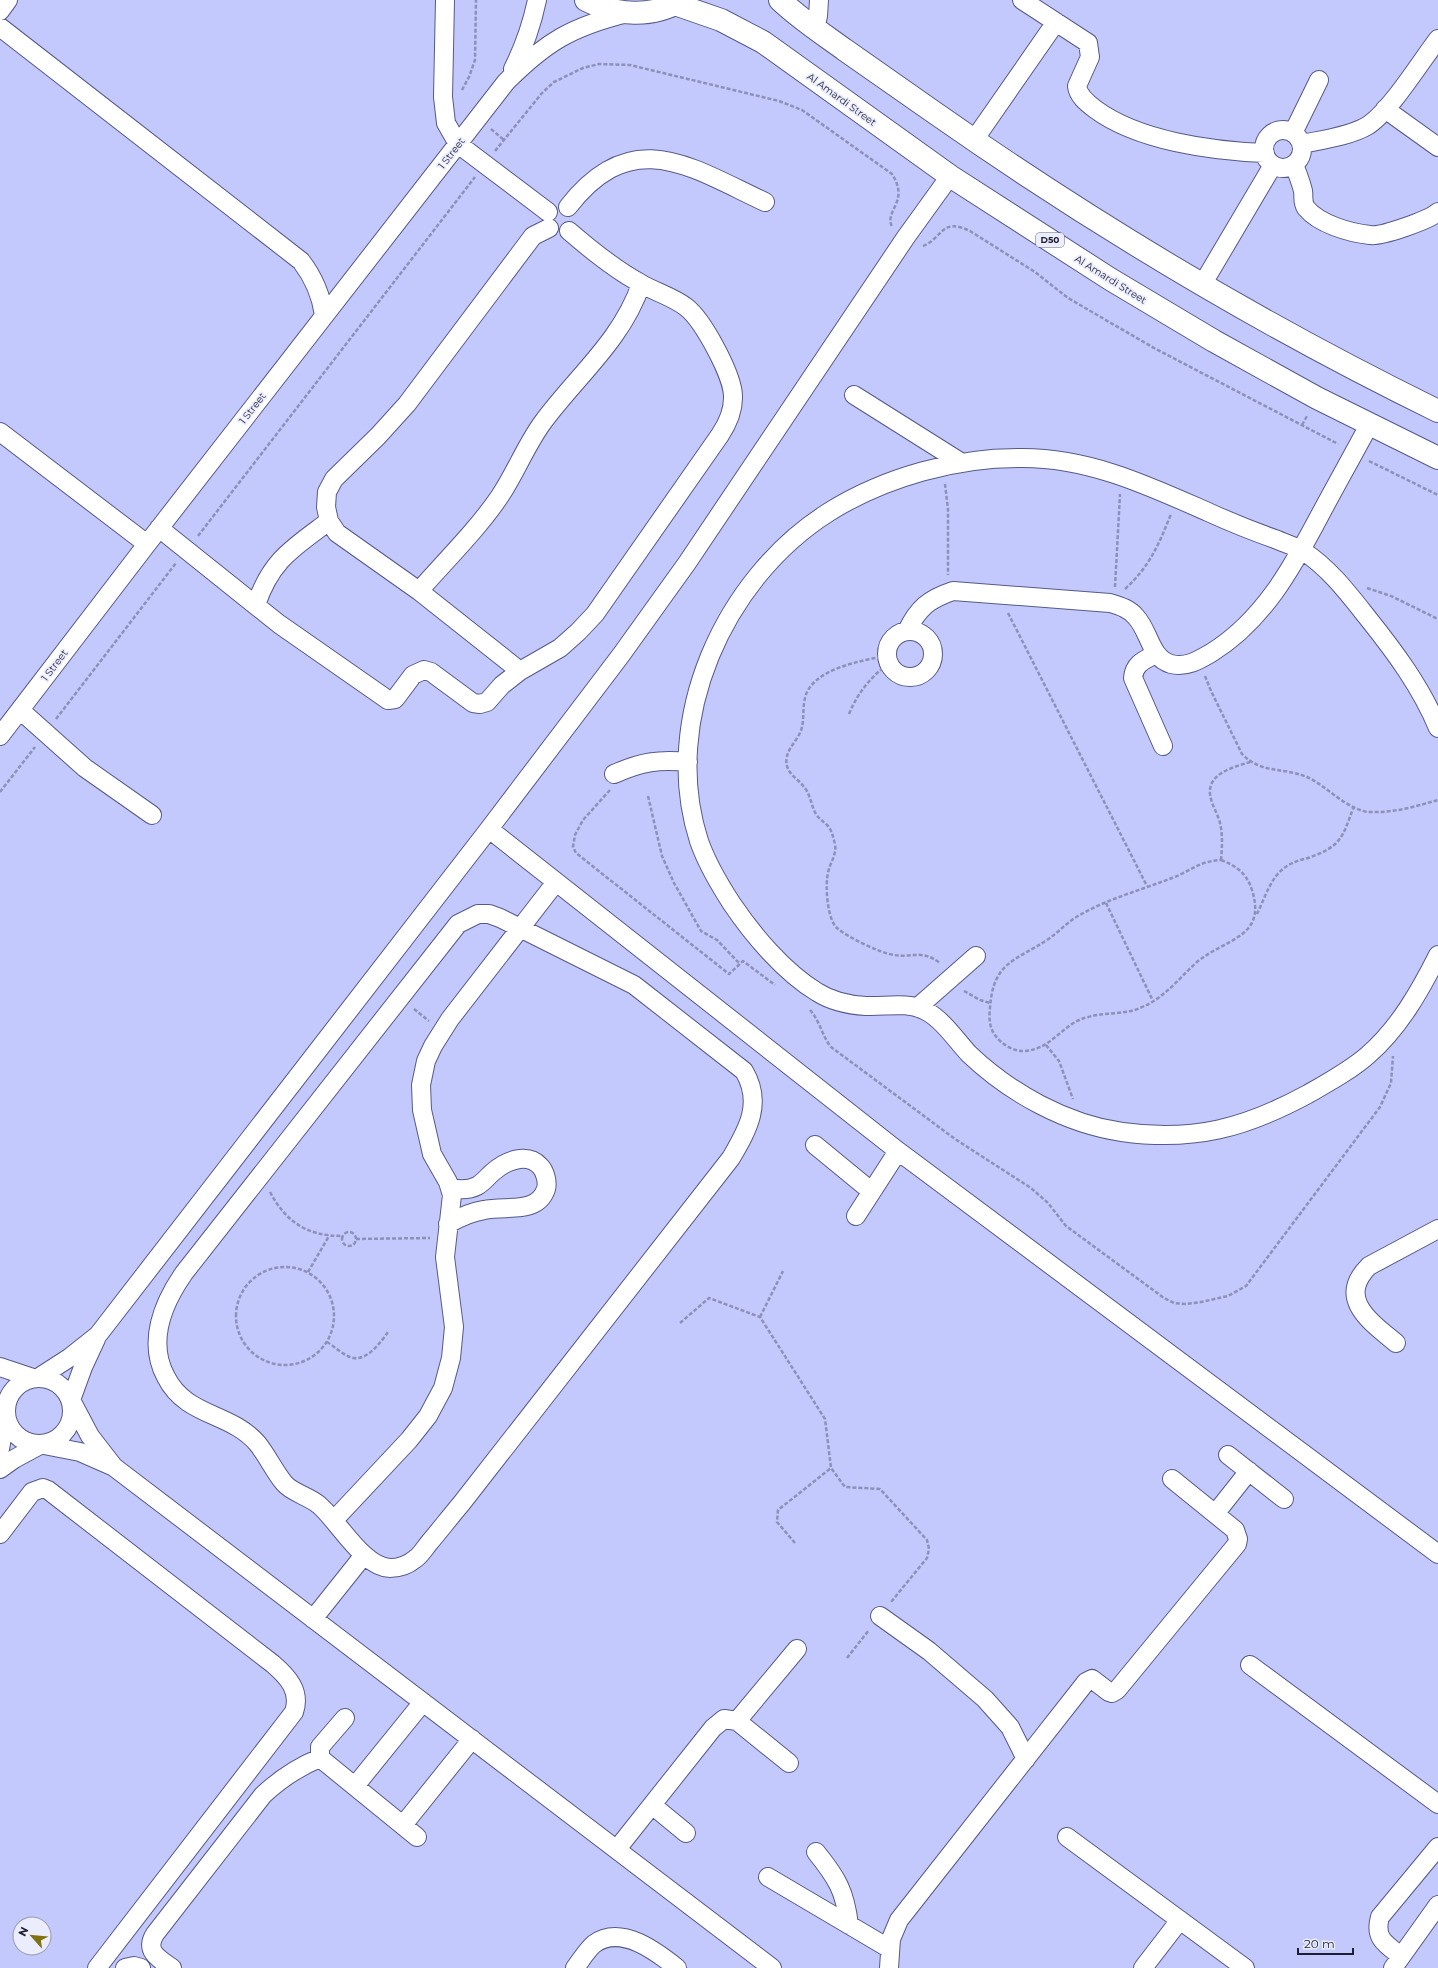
<svg xmlns="http://www.w3.org/2000/svg" width="1438" height="1968" font-family="Montserrat,sans-serif">
<rect width="100%" height="100%" fill="#c3c9fc"/>
<g fill="none" stroke-linecap="round" stroke-linejoin="round">
<g stroke="#565a87" stroke-width="20">
<path id="minor" d="M 445,0 L 443,97 L 446,123 L 458,144 L 548,212
M 1022,0 L 1088,43 L 1090,57 L 1077,86 C 1078,96 1087,103 1095,109 C 1138,141 1212,151 1265,153
M 0,11 L 8,0
M 0,27 L 301,261 C 314,278 321,294 324,315
M 815,28 L 818,16 L 819,0
M 513,69 C 524,47 532,24 537,0
M 1385,109 L 1438,147
M1264 149a19 19 0 1 1 38 0a19 19 0 1 1-38 0Z
M 1293,133 L 1319,80
M 974,140 L 1056,22
M 1302,144 C 1321,140 1350,136 1367,126 C 1389,113 1421,61 1438,39
M 1294,164 C 1297,173 1301,182 1303,191 C 1304,197 1302,202 1306,208 C 1319,224 1350,233 1370,235 C 1381,237 1429,220 1438,212
M 568,207 C 632,124 690,167 765,202
M 1202,285 L 1273,165
M 854,395 L 962,463
M 0,432 L 147,544
M 159,528 L 279,624 L 388,700 L 395,699 L 413,675 L 424,670 L 431,672 L 473,703 L 480,704 L 487,702 L 502,685 L 520,671 L 560,648 L 578,632 L 595,614 L 720,435 C 728,423 733,412 733,398 C 734,377 703,320 686,307 C 673,297 655,292 640,283 C 614,269 591,250 569,231
M 419,591 C 446,560 477,530 500,496 C 516,472 526,445 543,422 C 577,376 622,340 641,284
M 256,605 C 271,560 293,548 329,521
M887 654a23 23 0 1 1 46 0a23 23 0 1 1-46 0Z
M 907,631 C 918,608 929,599 953,591 L 1110,603 C 1120,606 1130,609 1136,617 C 1150,632 1150,658 1171,664 C 1186,668 1199,660 1211,653 C 1263,621 1292,568 1320,515 C 1336,485 1353,455 1369,425
M 1156,654 C 1144,660 1134,664 1133,678 L 1163,746
M 520,671 L 419,591 L 337,533 L 329,521 L 326,507 L 327,492 L 334,479 L 378,436 L 407,404 L 533,236 L 549,228
M 20,710 L 85,768 L 152,815
M 1438,728 C 1421,687 1395,652 1367,617 C 1348,593 1329,568 1303,551 C 1295,546 1284,543 1275,539 C 1252,531 1230,522 1208,512 C 1149,486 1090,458 1023,458 C 957,457 885,477 829,512 C 724,578 660,720 699,841 C 707,864 719,884 732,904 C 753,935 784,972 817,992 C 831,1001 849,1005 866,1006 C 886,1007 907,1001 926,1011 C 943,1020 956,1040 969,1054 C 1010,1093 1066,1124 1122,1132 C 1194,1142 1245,1128 1308,1094 C 1329,1082 1351,1070 1368,1055 C 1399,1028 1420,991 1438,955
M 0,736 L 147,544 L 506,82 C 546,42 571,27 627,13
M 614,774 C 641,762 659,759 688,762
M 489,829 L 898,1151 L 1438,1554
M 478,914 L 489,914 L 500,918 L 634,985 L 744,1071 C 763,1103 748,1129 731,1158 L 461,1504 C 450,1517 440,1530 429,1543 C 425,1548 420,1556 415,1559 C 408,1565 398,1568 390,1568 C 363,1567 339,1522 319,1505 C 309,1496 292,1493 284,1483 C 274,1471 267,1455 257,1443 C 230,1412 186,1417 166,1377 C 147,1342 163,1303 184,1273 L 458,924 Z
M 918,1007 L 976,956
M 815,1145 L 871,1191
M 856,1216 L 898,1151
M 448,1224 C 460,1217 471,1212 484,1210 C 506,1205 537,1215 546,1189 C 548,1182 545,1171 540,1166 C 527,1152 505,1161 493,1172 C 488,1176 484,1182 477,1186 C 469,1190 460,1190 451,1188
M 1396,1343 C 1371,1322 1336,1299 1369,1266 L 1438,1229
M 0,1367 L 33,1378
M6 1411a33 33 0 1 1 66 0a33 33 0 1 1-66 0Z
M 38,1378 L 69,1358 L 98,1335 L 489,829 L 621,655 L 687,563 L 906,237 L 950,176
M 71,1400 L 83,1367 L 96,1339
M 72,1402 L 90,1436 L 114,1467 L 772,1968
M 44,1445 L 80,1452 L 112,1466
M 0,1449 L 6,1416
M 1228,1455 L 1284,1499
M 0,1469 L 14,1459 L 40,1445
M 1215,1514 L 1249,1471
M 334,1520 L 409,1440 L 428,1416 L 443,1388 L 451,1358 L 454,1327 L 445,1257 L 452,1195 L 448,1182 L 432,1154 L 422,1110 L 421,1085 L 426,1061 L 433,1046 L 450,1019 L 556,882
M 0,1534 L 32,1492 L 43,1488 L 48,1490 L 273,1664 C 288,1677 301,1691 294,1712 L 97,1968
M 880,1616 L 929,1651 L 985,1699 L 1010,1727 L 1026,1759
M 313,1619 L 364,1555
M 1250,1665 L 1438,1804
M 345,1718 L 320,1747 L 320,1758 L 417,1837
M 737,1721 L 797,1649
M 355,1786 L 423,1702
M 652,1805 L 686,1833
M 403,1825 L 472,1739
M 1067,1837 L 1245,1968
M 617,1849 L 713,1728 L 724,1719 L 737,1721 L 789,1763
M 816,1852 C 837,1878 845,1891 849,1925
M 768,1877 L 890,1949
M 1401,1956 C 1385,1944 1374,1938 1380,1917 L 1438,1847
M 125,1968 L 134,1966 L 141,1968
M 172,1968 C 159,1959 144,1951 155,1934 L 263,1795 C 280,1779 298,1767 320,1758
M 575,1968 C 581,1960 587,1950 594,1944 C 621,1924 657,1952 677,1968
M 889,1968 L 891,1939 L 899,1920 L 1086,1682 L 1092,1679 L 1109,1692 L 1112,1693 L 1117,1690 L 1237,1544 L 1238,1539 L 1235,1530 L 1172,1479
M 1143,1968 L 1180,1920
M 1393,1968 L 1438,1905"/>
</g>
<g stroke="#565a87" stroke-width="24">
<path id="major" d="M 586,0 C 616,16 653,18 682,0
M 780,0 C 800,19 823,34 845,50 C 875,71 905,92 935,113 C 1095,225 1262,325 1438,411
M 675,4 L 721,20 L 763,42 L 950,176 L 1110,279 L 1214,341 L 1317,398 L 1438,458"/>
</g>
<path stroke="#8d91b9" stroke-width="2.5" stroke-dasharray="4 2" stroke-linecap="butt" d="M 462,90 L 469,77 L 475,60 L 476,0
M 491,129 L 504,140
M 495,151 L 542,93 L 554,82 L 583,68 L 599,64 L 630,65 L 779,101 L 802,110 L 892,174 C 910,202 884,210 892,227
M 923,246 C 943,238 941,217 970,231 L 1035,272 L 1068,298 L 1154,348 L 1338,444
M 1302,425 L 1307,416
M 1369,461 L 1438,495
M 945,484 L 948,509 L 948,575
M 198,536 L 475,177
M 1115,587 L 1120,494
M 1367,588 L 1391,596 L 1438,619
M 1125,589 C 1150,566 1159,544 1171,514
M 1008,613 L 1147,886
M 887,656 C 863,660 811,669 805,698 C 802,710 805,722 800,733 C 794,745 782,754 788,769 C 792,777 799,780 804,787 C 811,795 811,806 816,814 C 819,819 823,821 827,825 C 832,830 833,837 835,844 C 837,855 830,862 828,873 C 825,885 827,919 837,928 C 847,937 880,953 894,955 C 913,958 921,949 940,963
M 1205,676 L 1211,691 L 1242,754 C 1261,774 1283,767 1307,777 C 1327,786 1349,812 1371,812 C 1394,813 1417,806 1438,800
M 849,714 C 858,692 871,677 889,663
M 56,719 L 176,563
M 610,790 L 583,820 L 575,835 L 573,847 L 576,853 L 729,974 L 743,961 L 775,985
M 0,792 L 35,747
M 648,796 L 662,856 L 674,883 L 701,931 L 717,940 L 740,964
M 1221,860 C 1237,866 1247,874 1252,890 C 1267,938 1226,938 1197,962 C 1178,979 1165,998 1140,1008 C 1124,1015 1105,1012 1088,1017 C 1062,1023 1053,1049 1025,1051 C 1014,1052 1001,1044 995,1035 C 989,1027 989,1017 990,1008 C 993,962 1015,961 1047,940 C 1058,933 1066,923 1078,916 C 1107,899 1141,890 1172,878 C 1191,871 1199,861 1221,860 Z
M 1221,860 C 1222,848 1223,836 1220,823 C 1218,814 1211,804 1210,794 C 1208,773 1234,767 1250,762
M 1106,903 L 1153,1001
M 1257,914 C 1264,900 1270,879 1283,869 C 1290,863 1299,860 1308,858 C 1342,846 1342,838 1354,806
M 964,991 L 980,1000 L 990,1003
M 414,1009 L 429,1021
M 810,1010 C 820,1021 822,1036 831,1047 L 955,1139 L 1031,1188 L 1048,1203 L 1066,1226 L 1164,1298 L 1174,1303 L 1185,1304 L 1201,1302 L 1228,1296 L 1246,1286 L 1380,1107 L 1391,1083 L 1393,1056
M 1046,1045 L 1059,1061 L 1073,1099
M 270,1192 C 286,1222 307,1236 342,1236
M342 1239a7 7 0 1 1 14 0a7 7 0 1 1-14 0Z
M 356,1239 L 430,1238
M236 1316a49 49 0 1 1 98 0a49 49 0 1 1-98 0Z
M 308,1272 L 329,1236
M 760,1317 L 783,1271
M 680,1323 L 709,1298 L 760,1317 L 825,1419 L 831,1468 L 845,1487 L 880,1489 L 927,1540 L 929,1549 L 927,1558 L 891,1602
M 327,1342 C 334,1346 345,1357 354,1358 C 368,1360 381,1342 388,1332
M 795,1543 L 777,1522 L 778,1510 L 831,1468
M 847,1658 L 869,1630"/>
<use href="#minor" stroke="#fff" stroke-width="18"/>
<use href="#major" stroke="#fff" stroke-width="22"/>
</g>
<g text-anchor="middle" stroke-width="3.5" stroke-linejoin="round" paint-order="stroke">
<rect fill="#ebedfd" stroke="#5c5d6f" stroke-width="1" x="1036" y="233" width="28" height="14" rx="3"/>
<g font-size="9" font-weight="bold" fill="#1e1f32">
<text x="1050" y="243">D50</text>
</g>
<g font-size="10" fill="#1e1f32" stroke="#ebedfd">
<text transform="translate(842 99) rotate(36)" y="4">Al Amardi Street</text>
<text transform="translate(451 153) rotate(-52)" y="4">1 Street</text>
<text transform="translate(1111 279) rotate(32)" y="4">Al Amardi Street</text>
<text transform="translate(252 408) rotate(-52)" y="4">1 Street</text>
<text transform="translate(54 665) rotate(-53)" y="4">1 Street</text>
</g>
</g>
<g transform="translate(32 1936) rotate(297)"><circle r="19" fill="#ebedfd" stroke="#999bac"/>
<path d="M0-3L7 15L0 10L-7 15Z" fill="#807111"/>
<text y="-6" font-size="11" font-weight="bold" text-anchor="middle" fill="#1e1f32">N</text>
</g>
<path d="M1298 1948v6h55v-6" fill="none" stroke="#1e1f32" stroke-width="2"/>
<text x="1304" y="1948" font-size="12" fill="#1e1f32" stroke="#ebedfd" stroke-width="3" paint-order="stroke">20 m</text>
</svg>
